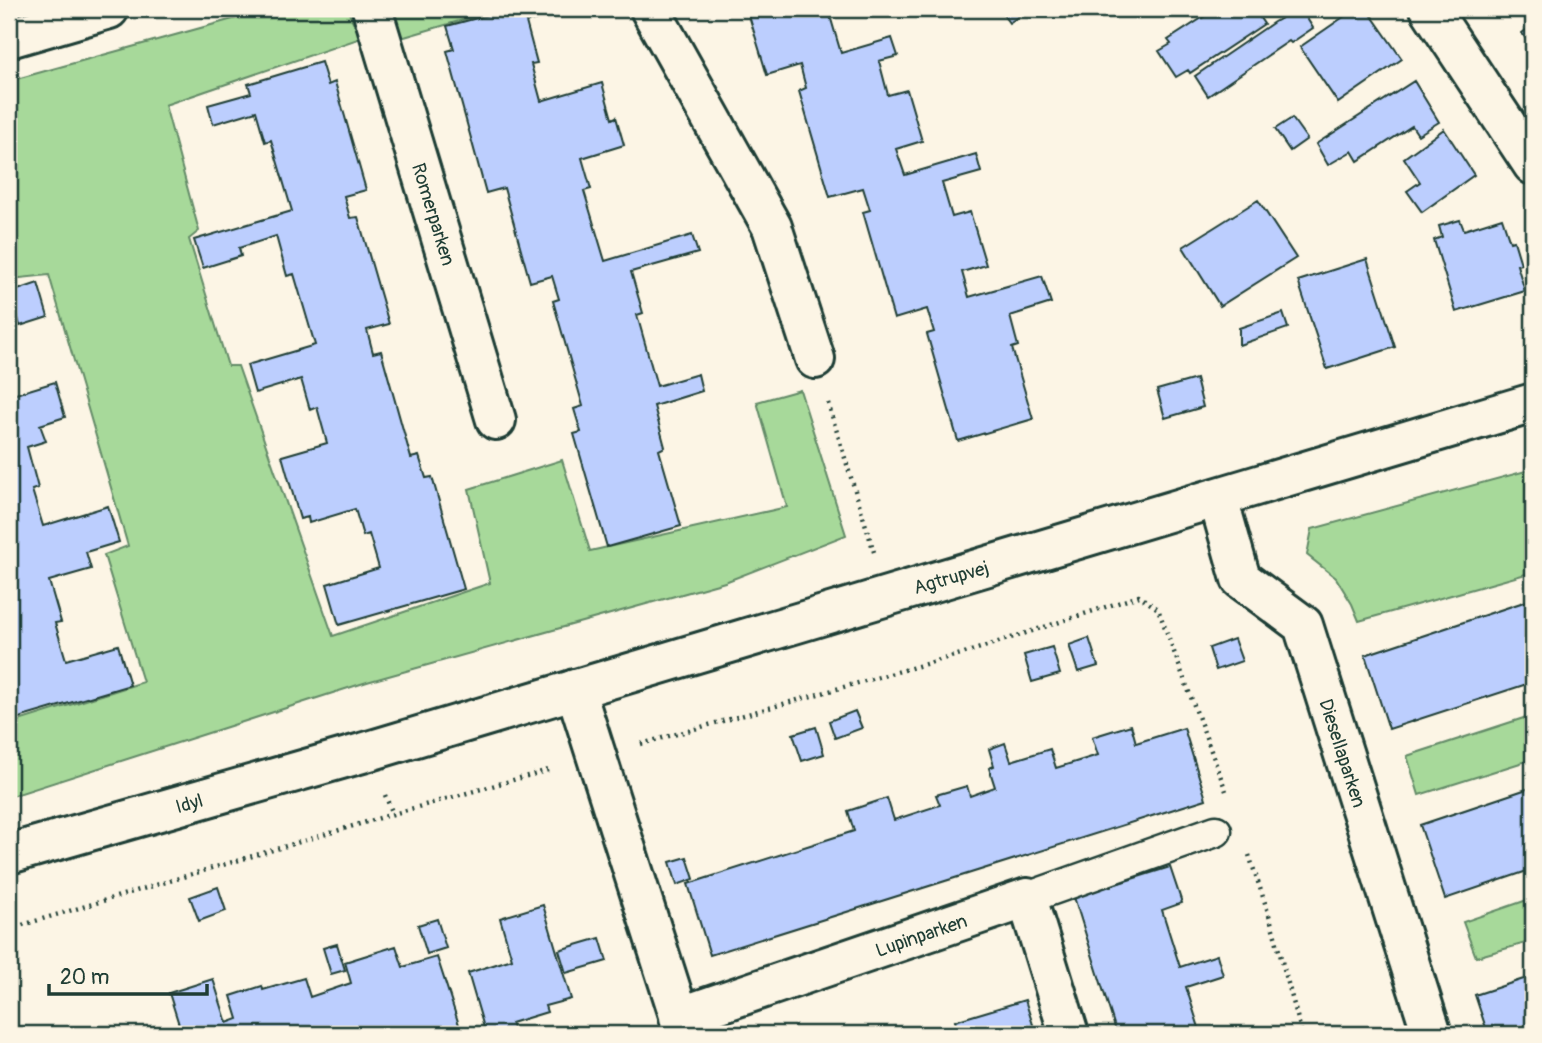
<svg xmlns="http://www.w3.org/2000/svg" width="1542" height="1043" font-family="Pangolin,sans-serif">
<rect width="100%" height="100%" fill="#fcf5e5"/>
<filter id="ink" filterUnits="userSpaceOnUse"><feTurbulence type="fractalNoise" baseFrequency=".0143" numOctaves="2"/><feDisplacementMap in="SourceGraphic" scale="14" xChannelSelector="R" yChannelSelector="G"/><feConvolveMatrix kernelMatrix="1 2 1 2 8 2 1 2 1" color-interpolation-filters="sRGB"/></filter>
<g filter="url(#ink)">
<path fill="#a7d99a" stroke="#638b67" stroke-width="2" d="M 269,9 L 347,9 L 361,38 L 165,105 L 199,231 L 189,239 L 228,366 L 238,366 L 333,636 L 490,583 L 469,489 L 562,460 L 590,551 L 787,507 L 757,402 L 800,390 L 846,535 L 725,582 L 367,682 L 9,797 L 9,724 L 143,682 L 104,555 L 128,546 L 49,275 L 11,279 L 9,266 L 9,81 Z
M 391,9 L 500,9 L 401,38 Z
M 1533,469 L 1533,572 L 1359,621 L 1352,604 L 1336,578 L 1307,555 L 1312,529 Z
M 1533,715 L 1533,759 L 1419,795 L 1407,756 Z
M 1533,898 L 1533,941 L 1476,957 L 1463,922 Z"/>
<path fill="#bccefe" stroke="#1f3d34" stroke-width="2" d="M 511,9 L 542,9 L 545,17 L 526,22 L 537,63 L 531,64 L 541,101 L 602,83 L 612,119 L 616,117 L 624,145 L 582,158 L 591,189 L 584,191 L 605,261 L 692,235 L 698,253 L 631,272 L 643,313 L 637,315 L 657,386 L 698,374 L 702,391 L 654,406 L 665,447 L 659,450 L 681,526 L 607,547 L 574,434 L 581,432 L 574,409 L 583,406 L 553,301 L 559,299 L 552,276 L 530,282 L 504,188 L 486,193 L 447,51 L 454,49 L 447,26 Z
M 747,9 L 828,9 L 841,53 L 892,38 L 898,56 L 879,61 L 888,95 L 907,90 L 922,141 L 896,149 L 905,175 L 976,154 L 981,172 L 942,183 L 952,217 L 970,212 L 986,265 L 962,272 L 969,297 L 1042,276 L 1051,303 L 1010,316 L 1018,346 L 1012,348 L 1033,419 L 958,441 L 927,334 L 934,332 L 927,309 L 894,319 L 863,212 L 870,210 L 863,188 L 830,197 L 799,91 L 806,88 L 800,65 L 767,75 Z
M 999,9 L 1030,9 L 1009,23 Z
M 1204,9 L 1254,9 L 1264,24 L 1190,73 L 1188,70 L 1176,77 L 1159,51 L 1171,44 L 1168,40 L 1208,14 Z
M 1290,9 L 1301,9 L 1313,28 L 1291,43 L 1289,41 L 1208,96 L 1195,76 L 1274,22 L 1292,12 Z
M 1355,9 L 1367,9 L 1402,59 L 1338,103 L 1300,47 Z
M 1533,25 L 1533,50 L 1522,33 Z
M 321,62 L 328,85 L 335,82 L 366,190 L 344,196 L 350,218 L 358,217 L 389,324 L 367,330 L 373,353 L 381,351 L 411,458 L 419,456 L 426,478 L 432,477 L 464,589 L 339,625 L 327,584 L 379,568 L 369,534 L 363,536 L 355,509 L 309,523 L 308,517 L 300,519 L 282,456 L 327,443 L 317,407 L 310,410 L 301,379 L 255,393 L 247,365 L 315,345 L 294,274 L 287,276 L 276,236 L 239,248 L 241,256 L 203,268 L 194,240 L 292,211 L 271,140 L 265,142 L 256,111 L 213,124 L 208,105 L 251,93 L 248,84 Z
M 1414,81 L 1439,122 L 1418,135 L 1412,126 L 1358,161 L 1352,151 L 1328,165 L 1316,144 Z
M 1292,118 L 1307,139 L 1290,151 L 1275,129 Z
M 1444,129 L 1474,175 L 1422,212 L 1407,191 L 1420,182 L 1404,158 Z
M 1258,200 L 1296,258 L 1220,306 L 1183,247 Z
M 1502,218 L 1510,242 L 1514,241 L 1521,264 L 1517,265 L 1525,291 L 1456,312 L 1434,240 L 1442,237 L 1439,226 L 1460,220 L 1464,230 Z
M 1367,259 L 1395,347 L 1327,369 L 1298,281 Z
M 38,283 L 48,317 L 20,326 L 16,310 L 9,312 L 9,293 Z
M 1283,313 L 1288,328 L 1239,345 L 1239,328 Z
M 1196,379 L 1203,407 L 1165,418 L 1157,390 Z
M 55,382 L 65,417 L 40,425 L 46,441 L 27,447 L 38,488 L 32,490 L 43,526 L 108,506 L 119,542 L 86,552 L 91,569 L 49,581 L 61,622 L 55,623 L 66,660 L 118,645 L 130,685 L 9,721 L 9,396 Z
M 1533,599 L 1533,682 L 1389,729 L 1365,655 Z
M 1089,638 L 1098,666 L 1078,672 L 1069,645 Z
M 1234,639 L 1242,661 L 1216,670 L 1209,648 Z
M 1052,647 L 1060,674 L 1032,682 L 1024,655 Z
M 855,711 L 862,728 L 835,738 L 829,721 Z
M 1131,725 L 1136,743 L 1184,728 L 1206,799 L 710,955 L 688,884 L 854,831 L 848,811 L 887,798 L 894,820 L 940,805 L 936,795 L 967,786 L 970,796 L 995,787 L 989,768 L 994,766 L 989,749 L 1005,743 L 1011,761 L 1050,749 L 1056,768 L 1098,755 L 1092,737 Z
M 816,727 L 824,754 L 802,761 L 793,734 Z
M 1533,787 L 1533,869 L 1445,899 L 1420,825 Z
M 687,857 L 694,879 L 677,885 L 670,862 Z
M 1170,867 L 1182,903 L 1162,910 L 1180,967 L 1217,955 L 1223,975 L 1186,987 L 1201,1034 L 1117,1034 L 1074,897 Z
M 218,887 L 226,911 L 199,921 L 190,897 Z
M 543,905 L 571,999 L 545,1006 L 547,1012 L 511,1023 L 515,1034 L 489,1034 L 487,1030 L 485,1031 L 468,973 L 512,959 L 500,918 Z
M 437,919 L 446,948 L 427,954 L 418,925 Z
M 600,938 L 607,961 L 566,973 L 559,950 Z
M 337,944 L 345,970 L 331,974 L 323,948 Z
M 396,946 L 403,967 L 437,957 L 462,1034 L 182,1034 L 169,993 L 213,979 L 227,1023 L 238,1019 L 231,996 L 262,986 L 263,990 L 304,978 L 310,997 L 351,983 L 345,962 Z
M 1533,976 L 1533,1034 L 1488,1034 L 1475,995 Z
M 1025,1000 L 1036,1034 L 959,1034 L 955,1021 Z"/>
<g fill="none" stroke-linecap="round" stroke-linejoin="round">
<g stroke="#1f3d34" stroke-width="35">
<path id="service" d="M 1027,898 L 1216,831"/>
</g>
<g stroke="#1f3d34" stroke-width="44">
<path id="minor" d="M 372,9 L 496,420
M 650,9 L 772,227 L 815,359
M 1430,9 L 1533,165
M 9,38 L 109,9
M 1218,498 L 1241,579 L 1303,625 L 1432,1034
M 575,689 L 685,1034
M 679,1017 L 1027,898 L 1069,1034"/>
</g>
<g stroke="#1f3d34" stroke-width="44">
<path id="tertiary" d="M 9,854 L 369,751 L 1533,403"/>
</g>
<path stroke="#1f3d34" stroke-width="4.5" stroke-dasharray="2 5" stroke-linecap="butt" d="M 828,403 L 874,552
M 641,744 L 968,652 L 1139,596 L 1158,609 L 1226,791
M 385,795 L 393,814
M 1249,855 L 1270,918 L 1302,1034
M 9,929 L 393,814 L 552,769"/>
<use href="#service" stroke="#fcf5e5" stroke-width="30"/>
<use href="#minor" stroke="#fcf5e5" stroke-width="38"/>
<use href="#tertiary" stroke="#fcf5e5" stroke-width="38"/>
</g>
</g>
<g text-anchor="middle" stroke-width="6" stroke-linejoin="round" paint-order="stroke">
<g font-size="19" fill="#1f3d34" stroke="#fcf5e5">
<text transform="translate(434 214) rotate(73)" y="7">Romerparken</text>
<text transform="translate(951 577) rotate(-16)" y="7">Agtrupvej</text>
<text transform="translate(1343 753) rotate(72)" y="7">Diesellaparken</text>
<text transform="translate(189 803) rotate(-16)" y="7">Idyl</text>
<text transform="translate(921 935) rotate(-19)" y="7">Lupinparken</text>
</g>
</g>
<rect width="1542" height="1043" fill="none" stroke="#fcf5e5" stroke-width="35"/>
<rect x="18" y="18" width="1507" height="1008" fill="none" stroke="#1f3d34" stroke-width="2.5" filter="url(#ink)"/>
<path d="M49 984v10h158v-10" fill="none" stroke="#1f3d34" stroke-width="3.5"/>
<text x="60" y="984" font-size="21" fill="#1f3d34" stroke="#fcf5e5" stroke-width="5" paint-order="stroke">20 m</text>
</svg>
